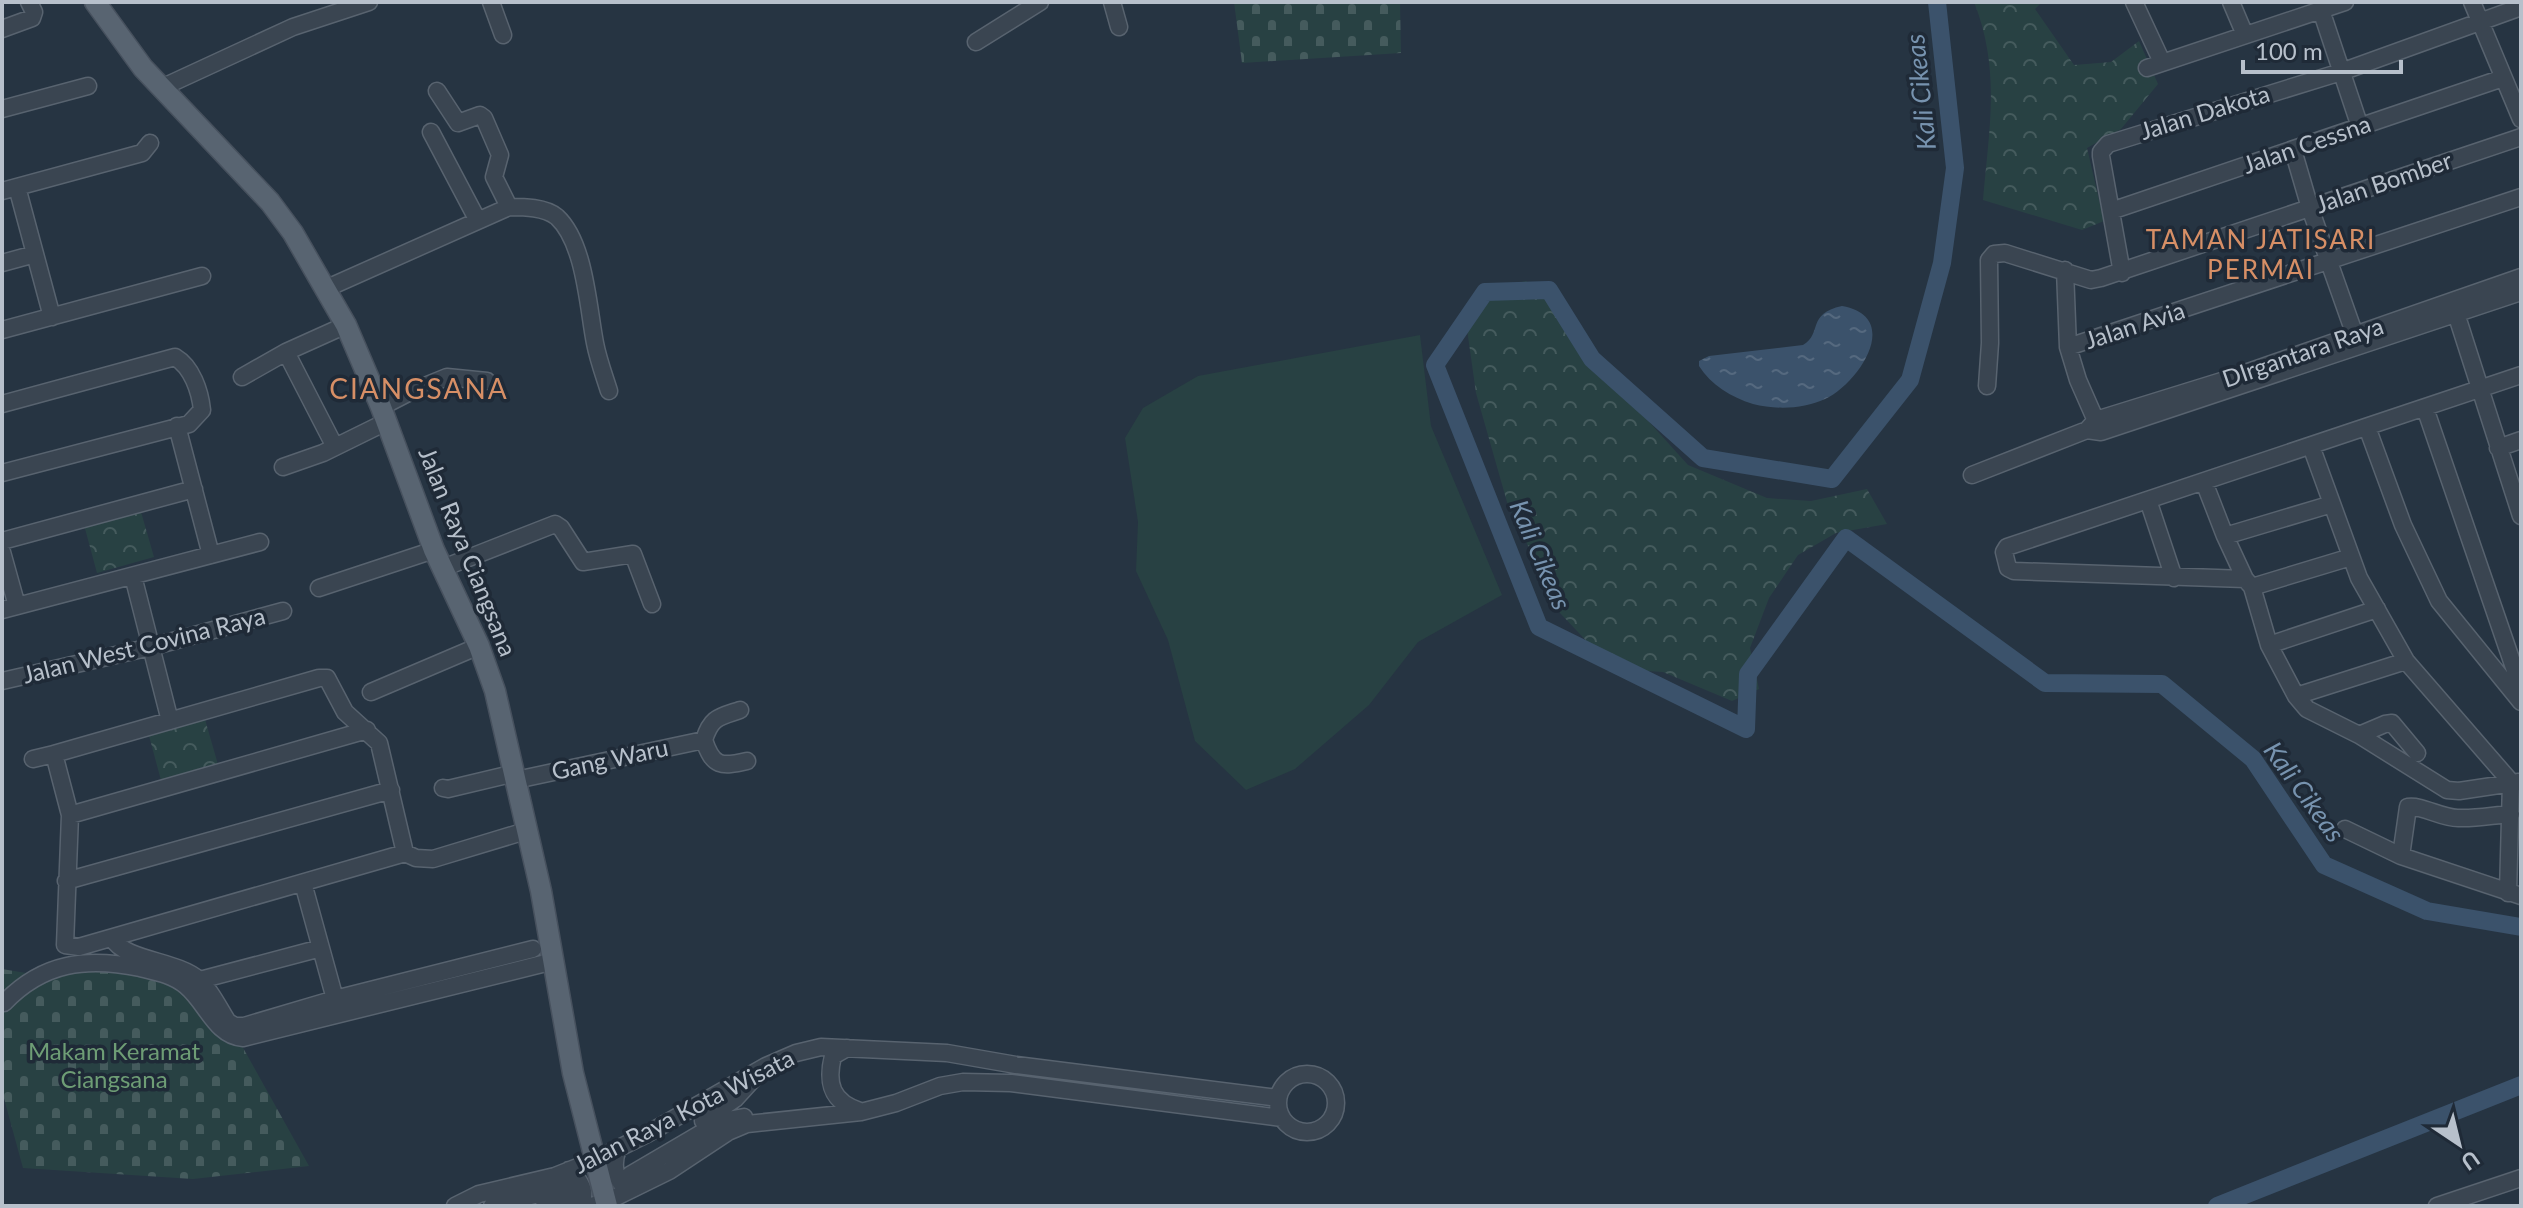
<svg xmlns="http://www.w3.org/2000/svg" width="2523" height="1208" font-family="Lato,sans-serif">
<defs>
<pattern id="forest-crowns" width="20" height="18" patternUnits="userSpaceOnUse" patternTransform="scale(2)"><rect width="20" height="18" fill="#284143"/><path d="M2 6a3 3 0 1 1 6 0M12 15a3 3 0 1 1 6 0" fill="none" stroke="#455b5d"/></pattern>
<pattern id="cemetery-stones" width="16" height="16" patternUnits="userSpaceOnUse" patternTransform="scale(2)"><rect width="16" height="16" fill="#284143"/><path d="M2 7V4a2 2 0 0 1 4 0v3zM10 15v-3a2 2 0 0 1 4 0v3z" fill="#455b5d"/></pattern>
<pattern id="water-ripples" width="26" height="14" patternUnits="userSpaceOnUse" patternTransform="scale(2)"><rect width="26" height="14" fill="#3b526b"/><path d="M2 4q2-2 4 0t4 0M15 11q2-2 4 0t4 0" fill="none" stroke="#55697f"/></pattern>
</defs>
<rect width="100%" height="100%" fill="#263442"/>
<path fill="#284143" d="M 1420,335 L 1431,426 L 1502,595 L 1418,642 L 1369,705 L 1295,769 L 1246,790 L 1195,741 L 1168,640 L 1136,571 L 1138,522 L 1125,438 L 1143,408 L 1198,376 Z"/>
<path fill="url(#forest-crowns)" d="M 1974,2 L 2042,2 L 2035,9 L 2074,65 L 2111,62 L 2139,41 L 2158,84 L 2121,129 L 2087,148 L 2104,221 L 2082,230 L 1983,200 C 1989,129 2001,70 1974,2 Z
M 1526,281 L 1556,305 L 1613,382 L 1688,465 L 1767,498 L 1811,501 L 1867,489 L 1887,524 L 1836,533 L 1798,555 L 1769,598 L 1750,648 L 1759,689 L 1732,701 L 1663,672 L 1613,669 L 1560,613 L 1507,502 L 1476,393 L 1467,329 L 1499,287 Z
M 139,505 L 154,557 L 97,573 L 83,521 Z
M 204,716 L 219,768 L 162,784 L 148,732 Z"/>
<path fill="url(#cemetery-stones)" d="M 1234,2 L 1400,2 L 1401,53 L 1242,63 Z
M 94,954 L 149,960 L 242,1046 L 309,1166 L 193,1179 L 23,1168 L 2,1091 L 2,969 L 26,973 Z"/>
<path fill="url(#water-ripples)" d="M 1842,306 C 1903,317 1859,383 1825,399 C 1804,409 1776,410 1753,404 C 1731,397 1711,385 1699,366 L 1699,361 L 1709,356 L 1803,345 C 1823,333 1806,314 1842,306 Z"/>
<g fill="none" stroke-linecap="round" stroke-linejoin="round">
<path stroke="#3b526b" stroke-width="18" d="M 1937,2 L 1955,168 L 1942,263 L 1910,380 L 1832,479 L 1703,458 L 1592,359 L 1549,290 L 1485,292 L 1435,365 L 1539,627 L 1746,729 L 1748,674 L 1846,538 L 2045,683 L 2162,684 L 2253,759 L 2324,865 L 2427,911 L 2521,927
M 2217,1206 L 2521,1085"/>
<g stroke="#58636f" stroke-width="19">
<path id="minor" d="M 491,2 L 503,35
M 1112,2 L 1119,27
M 2134,2 L 2162,62
M 2231,2 L 2245,35
M 2472,2 L 2521,119
M 2321,10 L 2360,127
M 2,29 L 32,18 L 34,12 L 29,2
M 976,42 L 1040,2
M 2147,68 L 2345,2
M 161,88 L 293,27 L 369,2
M 2,109 L 88,86
M 431,132 L 477,219
M 2293,150 L 2310,208 L 2357,341
M 17,187 L 52,317
M 2,191 L 142,153 L 150,143
M 509,207 C 524,207 545,207 557,217 C 585,243 588,307 595,343 C 598,359 604,375 609,391
M 2111,211 L 2503,78
M 2,263 L 35,254
M 2065,270 L 2068,347 L 2078,380 L 2100,430
M 2122,273 L 2101,156 L 2101,152 L 2108,144 L 2341,72 L 2521,7
M 2521,277 L 2225,380 L 2096,420 L 2087,430 L 2101,432 L 2521,292
M 325,289 L 509,207 L 494,177 L 500,155 L 484,118 L 480,115 L 458,123 L 437,91
M 2453,304 L 2521,516
M 2,330 L 202,276
M 2068,347 L 2521,197
M 286,352 L 346,325
M 242,377 L 286,352 L 335,447
M 1987,386 L 1990,343 L 1989,260 L 1994,254 L 2005,253 L 2091,280 L 2101,278 L 2521,137
M 2,404 L 175,357 C 192,367 200,391 202,410 L 189,424 L 2,473
M 381,407 L 410,392 L 447,377 L 487,381
M 2425,408 L 2521,688
M 177,426 L 211,555
M 2367,427 L 2403,525 L 2439,601 L 2521,702
M 2311,446 L 2359,578 L 2406,661 L 2511,782 L 2508,893
M 2498,448 L 2521,440
M 283,467 L 323,453 L 386,422
M 1972,475 L 2087,430
M 2204,482 L 2225,536 L 2245,579 L 2252,587 L 2269,645 L 2296,696 L 2307,709 L 2359,735 L 2447,790 L 2459,791 L 2519,782
M 2148,500 L 2174,578
M 2225,536 L 2332,504
M 2,541 L 194,489
M 2,552 L 17,606
M 443,568 L 555,524 L 561,528 L 583,562 L 633,554 L 652,604
M 133,576 L 170,721
M 2245,579 L 2014,571 L 2008,568 L 2004,552 L 2007,547 L 2521,375
M 2252,587 L 2351,557
M 319,588 L 434,550
M 2,610 L 260,542
M 2269,645 L 2377,609
M 2,681 L 151,647 L 283,611
M 371,692 L 479,646
M 2296,696 L 2406,661
M 2359,735 L 2385,724 L 2392,723 L 2417,753
M 704,740 C 711,717 719,717 740,710
M 33,759 L 54,754
M 516,780 L 704,740 C 713,767 721,767 747,761
M 443,788 L 448,789 L 515,773
M 70,815 L 367,730
M 2345,829 L 2401,856 L 2521,896
M 405,853 L 379,743 L 345,712 L 327,678 L 319,678 L 54,754 L 70,815 L 65,945 L 79,947 L 405,853 L 416,858 L 433,859 L 519,833
M 2401,856 L 2408,807 C 2422,805 2441,818 2458,818 C 2476,819 2494,815 2511,814
M 66,881 L 391,790
M 112,938 C 125,961 176,960 198,979 C 210,989 219,1008 228,1022 L 235,1026 L 244,1026 L 335,999 L 303,883
M 200,980 L 321,948
M 335,999 L 533,949
M 4,1003 C 43,962 87,957 140,968 C 157,972 173,975 186,986 C 206,1002 215,1036 243,1038 L 554,961
M 847,1048 L 833,1056 C 826,1084 832,1102 860,1111
M1278 1103a29 29 0 1 1 58 0a29 29 0 1 1-58 0Z
M 703,1121 L 735,1099 L 755,1077
M 618,1149 C 612,1164 614,1182 630,1190
M 569,1170 C 580,1180 588,1192 580,1206
M 630,1175 L 722,1121 L 744,1117
M 455,1206 L 479,1194 L 555,1176 L 595,1160 L 647,1134 L 766,1066 L 796,1053 L 821,1047 L 947,1053 L 1016,1065 L 1278,1098
M 492,1206 L 569,1186
M 544,1206 L 573,1197
M 591,1206 L 606,1202 L 669,1171 L 728,1132 L 747,1124 L 861,1112 L 896,1103 L 940,1086 L 963,1082 L 1011,1083 L 1282,1118
M 2437,1206 L 2521,1178"/>
</g>
<g stroke="#47515e" stroke-width="23">
<path id="major" d="M 95,2 L 143,68 L 270,202 L 293,233 L 346,325 L 381,407 L 434,550 L 479,646 L 495,691 L 541,891 L 573,1073 L 607,1206"/>
</g>
<use href="#minor" stroke="#3a4551" stroke-width="16"/>
<use href="#major" stroke="#586471" stroke-width="20"/>
</g>
<g text-anchor="middle" stroke-width="7" stroke-linejoin="round" paint-order="stroke">
<g font-size="24" fill="#b7c0cb" stroke="#1f2a37">
<text transform="translate(2205 113) rotate(-17)" y="8">Jalan Dakota</text>
<text transform="translate(2307 145) rotate(-19)" y="8">Jalan Cessna</text>
<text transform="translate(2384 183) rotate(-19)" y="8">Jalan Bomber</text>
<text transform="translate(2135 326) rotate(-18)" y="8">Jalan Avia</text>
<text transform="translate(2303 353) rotate(-19)" y="8">DIrgantara Raya</text>
<text transform="translate(467 552) rotate(68)" y="8">Jalan Raya Ciangsana</text>
<text transform="translate(144 646) rotate(-14)" y="8">Jalan West Covina Raya</text>
<text transform="translate(610 760) rotate(-12)" y="8">Gang Waru</text>
<text transform="translate(684 1112) rotate(-27)" y="8">Jalan Raya Kota Wisata</text>
</g>
<g font-size="24" fill="#6e9d75" stroke="#1f2a37">
<text x="114" y="1060">Makam Keramat<tspan x="114" dy="28">Ciangsana</tspan></text>
</g>
<g font-size="26" font-style="italic" fill="#7793af" stroke="#1f2a37">
<text transform="translate(1921 92) rotate(-96)" y="9">Kali Cikeas</text>
<text transform="translate(1540 555) rotate(67)" y="9">Kali Cikeas</text>
<text transform="translate(2304 792) rotate(54)" y="9">Kali Cikeas</text>
</g>
<g font-size="26" letter-spacing="2" fill="#d78f66" stroke="#1f2a37">
<text x="2261" y="249">TAMAN JATISARI<tspan x="2261" dy="30">PERMAI</tspan></text>
</g>
<g font-size="28" letter-spacing="2" fill="#d78f66" stroke="#1f2a37">
<text x="419" y="399">CIANGSANA</text>
</g>
</g>
<rect width="2523" height="1208" fill="none" stroke="#b7c0cb" stroke-width="8"/>
<g transform="translate(2459 1144) rotate(145)" stroke="#1f2a37" stroke-width="6" paint-order="stroke">
<path d="M0-6L14 30L0 20L-14 30Z" fill="#b7c0cb"/>
<text y="-12" font-size="22" font-weight="bold" text-anchor="middle" fill="#b7c0cb">U</text>
</g>
<path d="M2243 60v12h158v-12" fill="none" stroke="#b7c0cb" stroke-width="4"/>
<text x="2255" y="60" font-size="24" fill="#b7c0cb" stroke="#1f2a37" stroke-width="6" paint-order="stroke">100 m</text>
</svg>
